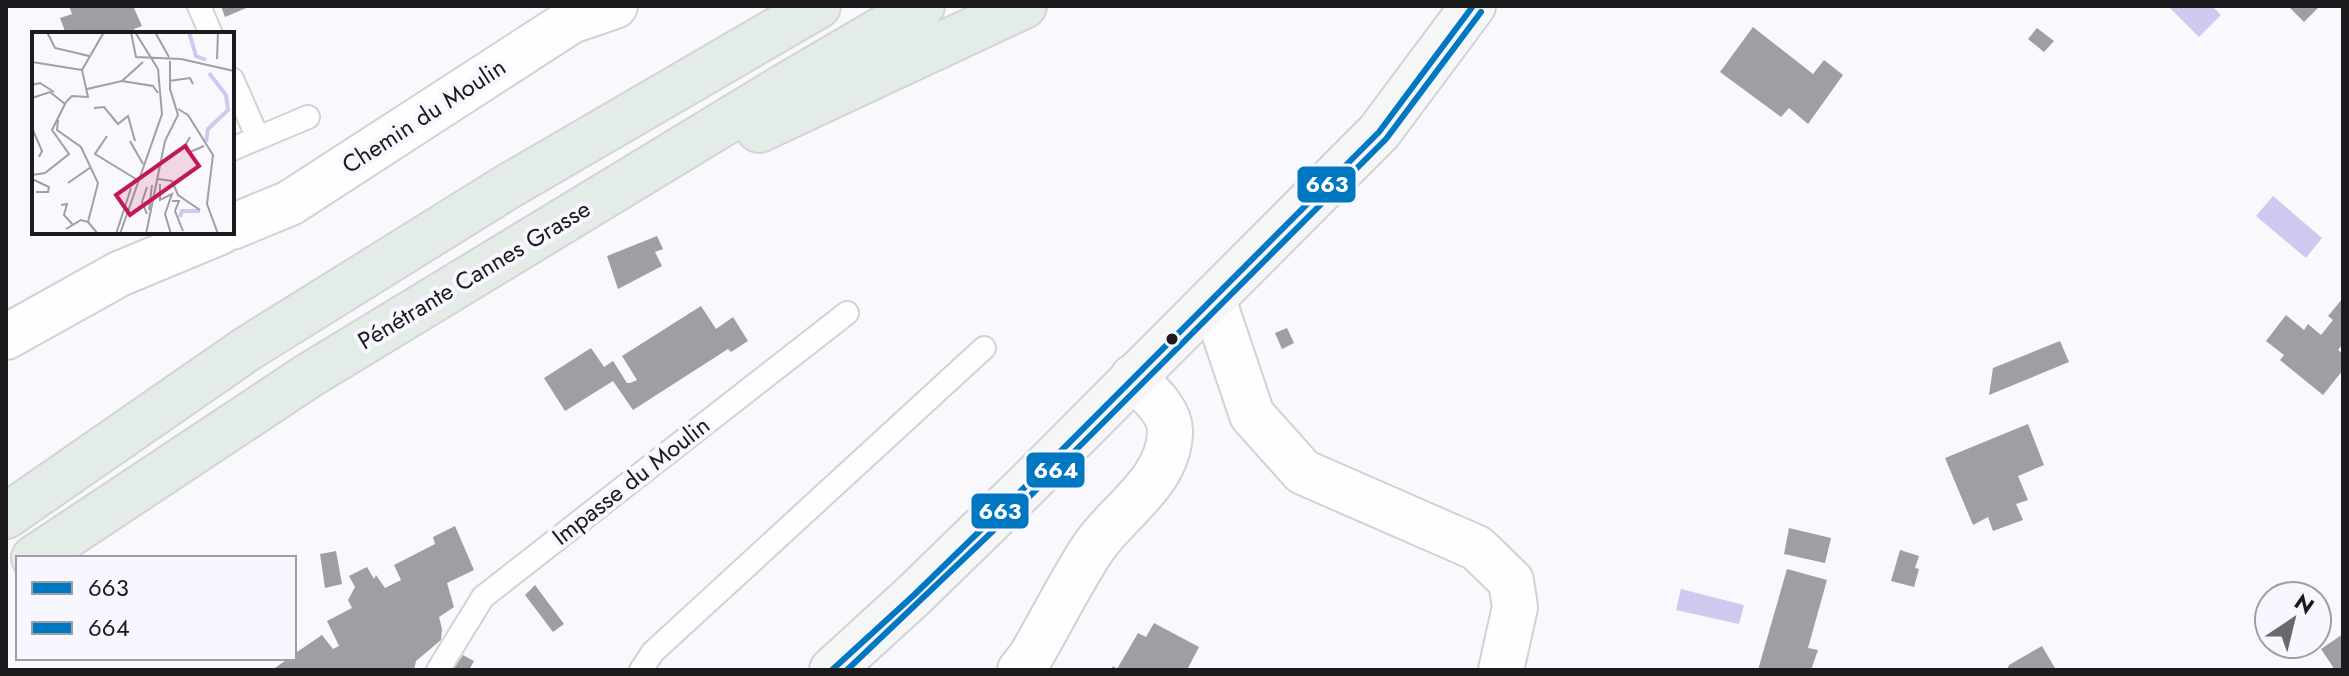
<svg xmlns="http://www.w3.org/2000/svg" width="2349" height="676" font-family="Jost,sans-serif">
<rect width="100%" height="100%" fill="#f9f8fd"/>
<path fill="#d1c8f0" d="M 2168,6 L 2212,6 L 2221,15 L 2199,37 Z
M 2273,196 L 2322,238 L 2306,258 L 2256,216 Z
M 1681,589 L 1744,605 L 1739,624 L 1676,610 Z"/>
<path fill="#9f9ea2" d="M 69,6 L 133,6 L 142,26 L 134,29 L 136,34 L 66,34 L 60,18 L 72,14 Z
M 221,6 L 251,6 L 225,17 Z
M 2288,6 L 2320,6 L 2304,22 Z
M 1753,27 L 1813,74 L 1824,60 L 1843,75 L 1808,124 L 1789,108 L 1781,117 L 1720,72 Z
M 2037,28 L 2054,41 L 2044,52 L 2028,39 Z
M 657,236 L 663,249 L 655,252 L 662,266 L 618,289 L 607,256 Z
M 2343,298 L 2343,344 L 2338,350 L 2343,354 L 2343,370 L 2323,395 L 2280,360 L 2284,355 L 2266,341 L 2286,315 L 2304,330 L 2308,324 L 2321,335 L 2333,320 L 2328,316 Z
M 701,306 L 716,329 L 733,317 L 748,341 L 731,352 L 728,349 L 633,410 L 613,381 L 565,411 L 544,378 L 591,348 L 604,367 L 613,361 L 627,383 L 630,383 L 637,380 L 622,356 Z
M 1287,328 L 1294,343 L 1282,349 L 1275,333 Z
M 2060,341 L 2069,362 L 1989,395 L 1993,368 Z
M 2028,424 L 2044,465 L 2018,476 L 2028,500 L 2016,504 L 2023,520 L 1993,531 L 1988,517 L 1973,525 L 1945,458 Z
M 455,526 L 474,570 L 447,583 L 454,607 L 439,617 L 442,629 L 441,640 L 416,661 L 414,670 L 272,670 L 289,658 L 294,658 L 294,654 L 322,635 L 333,649 L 339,646 L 327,621 L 352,608 L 348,600 L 355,587 L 349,576 L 367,567 L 374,579 L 376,575 L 385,588 L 401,580 L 394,565 L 435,544 L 433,537 Z
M 1789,528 L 1831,538 L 1825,563 L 1784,554 Z
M 1900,550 L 1919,556 L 1915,568 L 1919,569 L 1914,587 L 1891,581 Z
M 336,551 L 342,584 L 325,588 L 320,554 Z
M 1787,569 L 1827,580 L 1808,648 L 1818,650 L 1811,670 L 1758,670 Z
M 535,585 L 564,624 L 553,632 L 525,595 Z
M 1154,623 L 1199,647 L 1187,670 L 1111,670 L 1113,666 L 1117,669 L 1138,633 L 1146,637 Z
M 2343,634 L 2343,670 L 2335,670 L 2321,649 Z
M 2042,646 L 2056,670 L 2007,670 L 2009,665 Z
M 463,655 L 474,661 L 469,670 L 453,670 Z"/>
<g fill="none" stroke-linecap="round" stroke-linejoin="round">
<g stroke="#d2d2d5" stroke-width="26">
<path id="service" d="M 199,6 L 211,34
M 232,79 L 258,138
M 232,149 L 308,117
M 438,670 L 483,597 L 847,313
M 641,670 L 653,652 L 984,348"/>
</g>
<g stroke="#d2d2d5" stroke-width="48">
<path id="minor" d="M 232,227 L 290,203 L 571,21 L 615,6
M 1213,299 L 1252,415 L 1303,472 L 1477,548 L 1511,581 L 1515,607 L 1501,670
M 6,337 L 119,274 L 220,232
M 1020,670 L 1031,656 C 1052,620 1070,583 1093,548 C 1118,511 1169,482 1170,432 C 1171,411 1147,391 1133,377"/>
</g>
<g stroke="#d2d2d5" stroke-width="48">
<path id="secondary" d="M 832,670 L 914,595 L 1027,485 L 1379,132 L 1473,6"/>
</g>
<g stroke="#d4d3d6" stroke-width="48">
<path id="trunk" d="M 759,130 L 1024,6
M 6,516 L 247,349 L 507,187 L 818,6
M 34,558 L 308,376 L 785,86 L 922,6"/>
</g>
<use href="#service" stroke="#fefeff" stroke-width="22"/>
<use href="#minor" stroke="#fefeff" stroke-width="44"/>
<use href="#secondary" stroke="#f5f7f6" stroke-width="44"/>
<use href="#trunk" stroke="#e4ece8" stroke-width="44"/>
<g stroke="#f8f6ff" stroke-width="12">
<path id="bus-1" d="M 832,670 L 914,595 L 1027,485 L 1379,132 L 1473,6"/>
</g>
<g stroke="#f8f6ff" stroke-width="12">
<path id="bus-2" d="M 847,670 L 1034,492 L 1386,139 L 1481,12"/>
</g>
<use href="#bus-1" stroke="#0077c1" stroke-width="6"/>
<use href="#bus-2" stroke="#0077c1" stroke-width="6"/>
</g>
<circle fill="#1b1a1d" stroke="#f8f6ff" stroke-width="3" cx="1172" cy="339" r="7"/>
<g text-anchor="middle" stroke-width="8" stroke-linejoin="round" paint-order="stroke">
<g font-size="24" fill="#1b1a1d" stroke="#f8f6ff">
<text transform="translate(424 116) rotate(-33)" y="8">Chemin du Moulin</text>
<text transform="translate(474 275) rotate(-31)" y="8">Pénétrante Cannes Grasse</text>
<text transform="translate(631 481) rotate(-38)" y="8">Impasse du Moulin</text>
</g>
</g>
<g transform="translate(32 32)">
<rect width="202" height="202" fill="#f9f8fd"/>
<path fill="none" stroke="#d1c8f0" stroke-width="4" d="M 157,0 L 164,24 L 174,28M 174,110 L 176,97 L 196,78 L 194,63 L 177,41M 148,185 L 150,179 L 168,179"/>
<path fill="none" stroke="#a09fa3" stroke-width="2" d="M 15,0 L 23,16 L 57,24M 99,0 L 104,25 L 149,27M 123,0 L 137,25M 149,27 L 202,39M 185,27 L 186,0M 0,30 L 50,38M 90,49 L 111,30M 137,49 L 158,46 L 161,52M 0,53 L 8,51 L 22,60M 55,57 L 90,49 L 121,54 L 126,61M 0,66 L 18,60 L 33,72M 34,70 L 40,64 L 56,65 L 50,38 L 72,0M 62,76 L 72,75 L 86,92 L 96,84 L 103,109M 146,77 L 156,83 L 181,123 L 175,172 L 186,202M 26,88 L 25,98 L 49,115 L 66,151 L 56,190 L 66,202M 0,96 L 10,119 L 7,125M 75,104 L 63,122 L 104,147M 158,105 L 154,112 L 158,120 L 172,114M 98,109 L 111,132M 0,143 L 13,141 L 37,122 L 20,98 L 34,70M 0,147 L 17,155 L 16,160 L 4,160M 126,147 L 140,149 L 146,163 L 168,178M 36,151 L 59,135M 128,152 L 128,168 L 140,162 L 133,182 L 139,202M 140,169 L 147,169 L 143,179 L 151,199M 29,173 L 35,172 L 32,183 L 41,193M 117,178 L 120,153M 115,182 L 110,170 L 115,155M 34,197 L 49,188 L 56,190M 84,202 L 99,156M 88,202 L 130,82 L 126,37 L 103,0M 114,202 L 133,109 L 146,83 L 138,57 L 138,29"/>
<path fill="#c2185b" fill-opacity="0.15" stroke="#c2185b" stroke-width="4" d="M 153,114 L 167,134 L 98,183 L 84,163 Z"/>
<rect width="202" height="202" fill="none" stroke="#1b1a1d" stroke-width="4"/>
</g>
<g stroke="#f8f6ff" stroke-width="3">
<rect x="1296" y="165" width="61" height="39" rx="8" fill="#0077c1"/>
<rect x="1025" y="451" width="61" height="38" rx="8" fill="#0077c1"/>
<rect x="970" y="492" width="60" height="38" rx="8" fill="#0077c1"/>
</g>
<g font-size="22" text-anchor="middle" font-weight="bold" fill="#fff">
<text x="1327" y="192">663</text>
<text x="1056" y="478">664</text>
<text x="1000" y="519">663</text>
</g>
<rect width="2349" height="676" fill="none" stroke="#1b1a1d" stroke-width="16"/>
<rect x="16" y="556" width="280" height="104" fill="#f8f6ff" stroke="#a09ea5" stroke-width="2"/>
<rect x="32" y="582" width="40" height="12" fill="#0077c1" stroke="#a09ea5" stroke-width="2"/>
<text x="88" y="596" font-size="24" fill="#1b1a1d">663</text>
<rect x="32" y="622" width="40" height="12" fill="#0077c1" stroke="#a09ea5" stroke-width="2"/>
<text x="88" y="636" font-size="24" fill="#1b1a1d">664</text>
<g transform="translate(2293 620) rotate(35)"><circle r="38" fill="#f8f6ff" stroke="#a09ea5" stroke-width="2"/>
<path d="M0-6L14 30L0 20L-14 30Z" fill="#69686b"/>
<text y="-12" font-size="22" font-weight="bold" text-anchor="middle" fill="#1b1a1d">N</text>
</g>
</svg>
